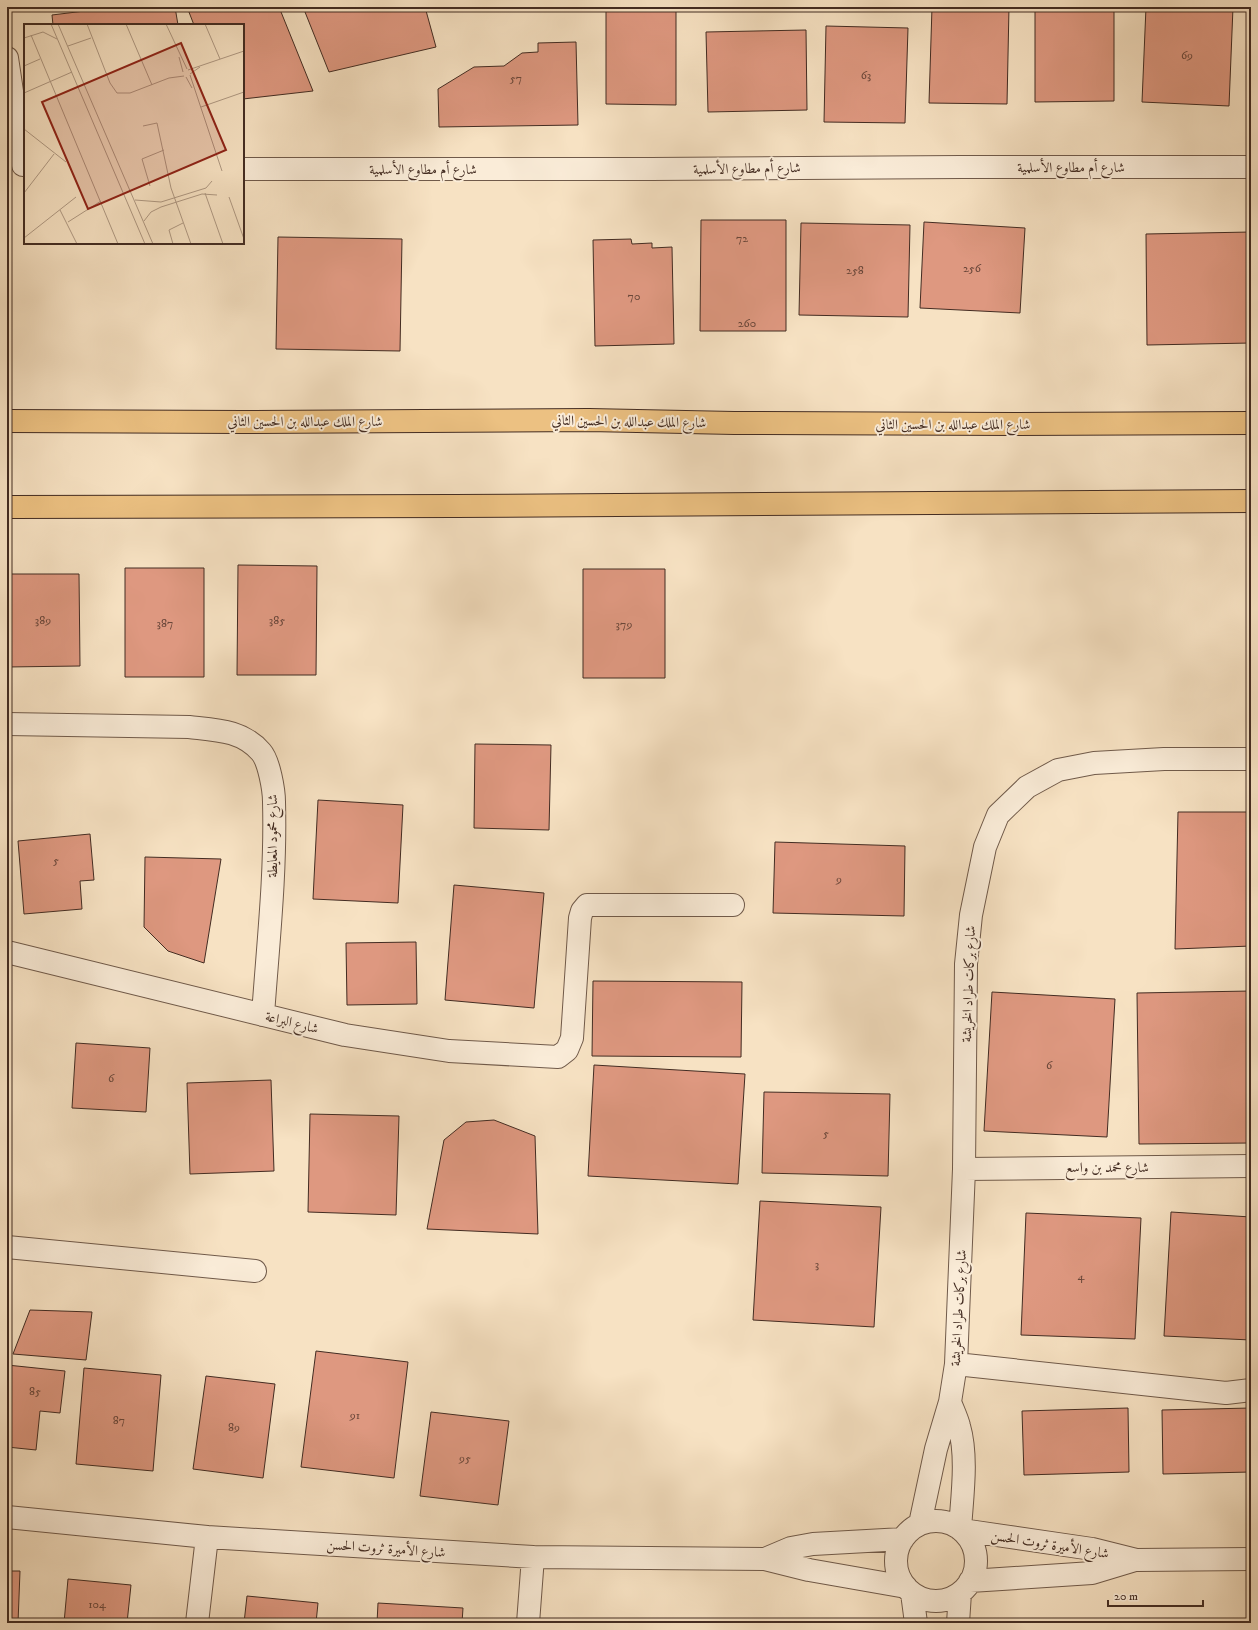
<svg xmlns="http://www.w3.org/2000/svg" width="1258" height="1630" font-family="'IM FELL DW Pica',Amiri,serif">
<rect width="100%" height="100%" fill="#f7e2c3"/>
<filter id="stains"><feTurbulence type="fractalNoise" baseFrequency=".005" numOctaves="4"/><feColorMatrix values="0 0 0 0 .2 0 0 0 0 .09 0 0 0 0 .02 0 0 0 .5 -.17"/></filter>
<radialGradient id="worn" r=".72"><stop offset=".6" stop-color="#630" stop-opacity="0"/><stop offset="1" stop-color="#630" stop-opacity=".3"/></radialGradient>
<path fill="#de9880" stroke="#432c22" d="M 117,7 L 175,7 L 178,25 L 53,25 L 52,15 Z
M 187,7 L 279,7 L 313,91 L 243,99 L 243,25 L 194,25 Z
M 303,7 L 425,7 L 436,47 L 329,72 Z
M 606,7 L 676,7 L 676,105 L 606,104 Z
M 932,7 L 1009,7 L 1007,104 L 929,103 Z
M 1035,7 L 1114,7 L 1114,101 L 1035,102 Z
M 1146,7 L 1233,7 L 1229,106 L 1142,102 Z
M 826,26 L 908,28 L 905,123 L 824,122 Z
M 806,30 L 807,110 L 708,112 L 706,32 Z
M 576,42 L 578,125 L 439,127 L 438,89 L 474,67 L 504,66 L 522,53 L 538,52 L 538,43 Z
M 701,220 L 786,220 L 786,331 L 700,331 Z
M 924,222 L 1025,228 L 1020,313 L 920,308 Z
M 801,223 L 910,225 L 908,317 L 799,315 Z
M 1251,232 L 1251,343 L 1147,345 L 1146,234 Z
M 278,237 L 402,239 L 400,351 L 276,349 Z
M 631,239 L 632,244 L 652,243 L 652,248 L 672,247 L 674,344 L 595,346 L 593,240 Z
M 238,565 L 317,566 L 316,675 L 237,675 Z
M 125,568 L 204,568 L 204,677 L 125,677 Z
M 583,569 L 665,569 L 665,678 L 583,678 Z
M 7,574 L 79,574 L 80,666 L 7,667 Z
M 475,744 L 551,745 L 549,830 L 474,828 Z
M 318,800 L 403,805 L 398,903 L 313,899 Z
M 1178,812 L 1251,812 L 1251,946 L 1175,949 Z
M 90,834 L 94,880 L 80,881 L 82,909 L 24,914 L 18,841 Z
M 775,842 L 905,846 L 904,916 L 773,913 Z
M 145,857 L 221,859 L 204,963 L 168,951 L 144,927 Z
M 454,885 L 544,893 L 534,1008 L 445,1000 Z
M 416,942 L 417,1004 L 347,1005 L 346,943 Z
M 593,981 L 742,982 L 741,1057 L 592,1056 Z
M 1251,991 L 1251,1143 L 1139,1144 L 1137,993 Z
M 992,992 L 1115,999 L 1107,1137 L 984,1131 Z
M 7,1008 L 11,1008 L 9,1074 L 7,1074 Z
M 76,1043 L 150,1048 L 146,1112 L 72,1108 Z
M 594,1065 L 745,1074 L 738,1184 L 588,1176 Z
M 271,1080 L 274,1171 L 190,1174 L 187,1083 Z
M 764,1092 L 890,1094 L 888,1176 L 762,1173 Z
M 310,1114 L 399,1116 L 396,1215 L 308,1212 Z
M 494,1120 L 535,1136 L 538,1234 L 427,1229 L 444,1140 L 466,1122 Z
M 760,1201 L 881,1207 L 874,1327 L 753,1320 Z
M 1171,1212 L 1251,1217 L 1251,1340 L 1164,1336 Z
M 1026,1213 L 1141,1218 L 1135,1339 L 1021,1335 Z
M 30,1310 L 92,1312 L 86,1360 L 13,1354 Z
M 316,1351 L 408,1362 L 394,1478 L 301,1467 Z
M 7,1365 L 65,1371 L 60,1413 L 40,1411 L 36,1450 L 7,1447 Z
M 84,1368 L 161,1375 L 153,1471 L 76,1464 Z
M 206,1376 L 275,1384 L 263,1478 L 193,1469 Z
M 1128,1408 L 1129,1472 L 1024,1475 L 1022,1411 Z
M 1251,1408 L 1251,1472 L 1163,1474 L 1162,1410 Z
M 431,1412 L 509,1421 L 498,1505 L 420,1496 Z
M 7,1571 L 20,1571 L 18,1623 L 7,1623 Z
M 68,1579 L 131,1585 L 127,1623 L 64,1623 Z
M 247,1596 L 318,1603 L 316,1623 L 244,1623 Z
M 378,1603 L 463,1608 L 462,1623 L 377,1623 Z"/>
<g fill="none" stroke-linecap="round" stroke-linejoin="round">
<g stroke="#705a4a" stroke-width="24">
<path id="minor" d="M 7,58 L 23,165
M 243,169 L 651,169 L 961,167 L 1251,167
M 7,724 L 189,727 C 216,730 242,730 261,752 C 269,761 274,790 274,802 C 276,873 268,944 263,1015
M 7,952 L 345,1035 L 449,1051 L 558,1057 L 567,1050 L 572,1038 L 580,918 L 582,911 L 587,905 L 733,905
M 964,1169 L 1251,1166
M 7,1247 L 255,1271
M 956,1364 L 1226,1393 L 1251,1390
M 950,1402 C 953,1410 957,1418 959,1426 C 968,1457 962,1497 960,1529
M 7,1517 L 207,1537 L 533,1557 L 765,1559 L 809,1570 L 906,1587
M896 1561a40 40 0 1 1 80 0a40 40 0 1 1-80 0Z
M 920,1524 L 936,1449 L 950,1402 L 956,1364 L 964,1169 L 966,964 L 971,915 L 985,847 L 998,815 L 1027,787 L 1058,770 L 1094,763 L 1164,759 L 1251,759
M 962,1530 L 1092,1549 L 1136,1560 L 1251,1559
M 765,1559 L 791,1548 L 813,1544 L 903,1539
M 970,1581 L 1092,1573 L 1135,1560
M 912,1593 L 916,1623
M 197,1623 L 207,1537
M 528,1623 L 533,1557
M 958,1623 L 960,1593"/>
</g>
<g stroke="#432c22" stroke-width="24">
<path id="highway" d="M 7,421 L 242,422 L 589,420 L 734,423 L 1014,424 L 1251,423
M 7,507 L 454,506 L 1251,501"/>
</g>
<use href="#minor" stroke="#faecd8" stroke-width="22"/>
<use href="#highway" stroke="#ecc182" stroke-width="22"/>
</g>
<g text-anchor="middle" stroke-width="4" stroke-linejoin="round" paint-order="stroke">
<g font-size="12" fill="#6a473a">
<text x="1187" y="59">69</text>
<text x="866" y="79">63</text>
<text x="516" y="82">57</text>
<text x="742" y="242">72</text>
<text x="972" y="272">256</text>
<text x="855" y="274">258</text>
<text x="634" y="300">70</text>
<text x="747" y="327">260</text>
<text x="43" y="624">389</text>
<text x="277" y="624">385</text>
<text x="165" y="627">387</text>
<text x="624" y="628">379</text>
<text x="56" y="864">5</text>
<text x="839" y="883">9</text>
<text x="1049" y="1069">6</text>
<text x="111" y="1082">6</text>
<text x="826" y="1137">5</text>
<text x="817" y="1268">3</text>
<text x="1081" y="1280">4</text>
<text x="35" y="1395">85</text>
<text x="355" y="1419">91</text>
<text x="119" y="1424">87</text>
<text x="234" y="1431">89</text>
<text x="465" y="1462">95</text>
<text x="97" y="1608">104</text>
</g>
<g font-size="14" fill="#432c22" stroke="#faecd8">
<text x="1071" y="172">شارع أم مطاوع الأسلمية</text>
<text transform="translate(747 168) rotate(-1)" y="5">شارع أم مطاوع الأسلمية</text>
<text x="423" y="174">شارع أم مطاوع الأسلمية</text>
<text x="305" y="426">شارع الملك عبدالله بن الحسين الثاني</text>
<text transform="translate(629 421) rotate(1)" y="5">شارع الملك عبدالله بن الحسين الثاني</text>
<text x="953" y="429">شارع الملك عبدالله بن الحسين الثاني</text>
<text transform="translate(272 836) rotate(-90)" y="5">شارع محمود المعايطة</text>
<text transform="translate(968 984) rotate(-88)" y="5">شارع بركات طراد الخريشة</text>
<text transform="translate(292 1022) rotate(14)" y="5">شارع البراعة</text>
<text x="1107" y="1172">شارع محمد بن واسع</text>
<text transform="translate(958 1308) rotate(-87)" y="5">شارع بركات طراد الخريشة</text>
<text transform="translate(1050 1544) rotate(9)" y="5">شارع الأميرة ثروت الحسن</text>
<text transform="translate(386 1548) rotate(4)" y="5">شارع الأميرة ثروت الحسن</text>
</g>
</g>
<g transform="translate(24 24)">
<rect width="220" height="220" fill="#f7e2c3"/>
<path fill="none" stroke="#af9983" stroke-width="1" d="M 27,0 L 121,220M 34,0 L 129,220M 63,0 L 86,59 L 93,69 L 106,69 L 145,54 L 160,52M 102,0 L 128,61M 142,0 L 163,45M 181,0 L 196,35M 7,11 L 94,220M 0,14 L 19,8 L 33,15M 44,22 L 67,14M 155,33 L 159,48M 0,42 L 16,35M 164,46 L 220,27M 166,50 L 176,43M 166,51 L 198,147M 162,53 L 168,64M 0,69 L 48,48M 177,83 L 220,68M 119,102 L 133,99 L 147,164 L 167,220M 0,105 L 42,138M 126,162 L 118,135 L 140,126M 0,169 L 30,130M 181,169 L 199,220M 205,173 L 220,215M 111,176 L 137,178 L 182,164 L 188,157M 36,186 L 53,220M 120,197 L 127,188 L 137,183 L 178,170 L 193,171M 44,198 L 77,177M 0,214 L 52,173M 149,220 L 145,206 L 159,199"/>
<path fill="#8f2418" fill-opacity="0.15" stroke="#8f2418" stroke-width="2" d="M 157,19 L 202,126 L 64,185 L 18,78 Z"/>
<rect width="220" height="220" fill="none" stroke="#432c22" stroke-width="2"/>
</g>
<rect width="1258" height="1630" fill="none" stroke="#f7e2c3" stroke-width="24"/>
<rect x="8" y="8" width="1242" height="1614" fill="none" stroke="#432c22" stroke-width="2"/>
<rect x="12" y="12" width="1234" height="1606" fill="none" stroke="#432c22"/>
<path d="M1108 1600v6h95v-6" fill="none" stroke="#432c22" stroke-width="2"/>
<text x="1114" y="1600" font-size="12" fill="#432c22" stroke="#faecd8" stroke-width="3" paint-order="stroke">20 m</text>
<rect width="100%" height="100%" filter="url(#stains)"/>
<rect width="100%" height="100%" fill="url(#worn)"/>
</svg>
